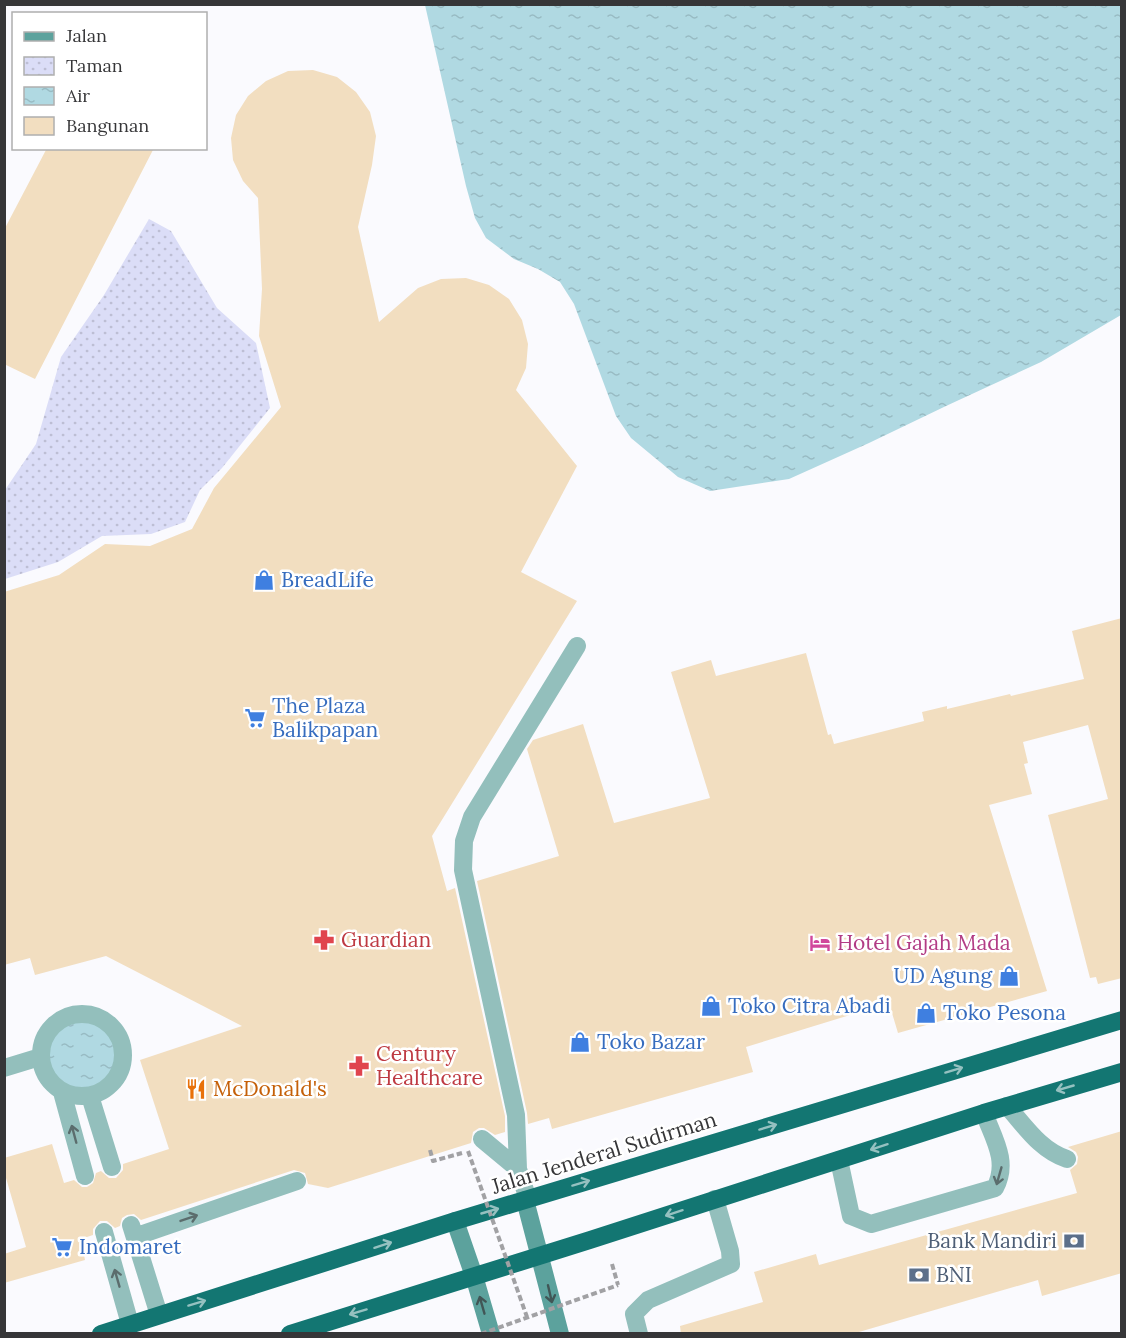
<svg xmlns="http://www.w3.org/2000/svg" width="1126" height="1338" font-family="Lora,serif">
<defs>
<pattern id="park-dots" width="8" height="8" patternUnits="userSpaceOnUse" patternTransform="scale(1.5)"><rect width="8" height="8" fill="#dbddf7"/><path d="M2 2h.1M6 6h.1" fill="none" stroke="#bdbed4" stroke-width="1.8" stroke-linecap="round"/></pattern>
<pattern id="water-ripples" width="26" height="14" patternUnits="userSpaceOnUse" patternTransform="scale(1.5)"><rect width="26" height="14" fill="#b0d9e2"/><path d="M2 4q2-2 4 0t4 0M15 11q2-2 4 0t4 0" fill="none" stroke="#98bbc3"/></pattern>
</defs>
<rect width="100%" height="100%" fill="#fafafe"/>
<path fill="url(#park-dots)" d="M 149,219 L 171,231 L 217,308 L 256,343 L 270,408 L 222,468 L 200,490 L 185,522 L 151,534 L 102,536 L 58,562 L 5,579 L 5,490 L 36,444 L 61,357 L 104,295 Z"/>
<path fill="url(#water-ripples)" d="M 425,5 L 1121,5 L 1121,315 L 1041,362 L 946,406 L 869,443 L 789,479 L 710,491 L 678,477 L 631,438 L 616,416 L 574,304 L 560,282 L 538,269 L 514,259 L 486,238 L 475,218 L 466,186 Z
M46 1056a35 35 0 1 1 70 0a35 35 0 1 1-70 0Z"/>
<path fill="#f2dec0" d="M 313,70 L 337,77 L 356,92 L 370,112 L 376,136 L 372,165 L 358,227 L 379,322 L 418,288 L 441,279 L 466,278 L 489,285 L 509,299 L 522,320 L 528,344 L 526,368 L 516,390 L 577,466 L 521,572 L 577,601 L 432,836 L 447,891 L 455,888 L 505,1116 L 505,1132 L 495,1135 L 484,1128 L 479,1128 L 473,1132 L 471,1143 L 328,1188 L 308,1184 L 305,1173 L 294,1170 L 141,1220 L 134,1214 L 127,1215 L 122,1218 L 120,1226 L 115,1228 L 107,1221 L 100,1221 L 93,1229 L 93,1235 L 81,1239 L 85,1260 L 4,1283 L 4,1254 L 26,1247 L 4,1171 L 4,1158 L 52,1144 L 64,1183 L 74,1180 L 82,1187 L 87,1187 L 93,1183 L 96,1173 L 101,1171 L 109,1178 L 116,1178 L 123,1170 L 123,1164 L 169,1149 L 140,1060 L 242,1026 L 106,956 L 35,975 L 30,958 L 4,965 L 4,592 L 59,575 L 105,544 L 150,546 L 192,529 L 214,488 L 281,407 L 259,336 L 262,289 L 258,198 L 243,181 L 233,160 L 231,138 L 236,115 L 248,96 L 266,81 L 288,71 Z
M 47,148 L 154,148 L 35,379 L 4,364 L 4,230 Z
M 1122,618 L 1122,978 L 1098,984 L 1096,977 L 1090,978 L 1048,815 L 1108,799 L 1088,725 L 1023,742 L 1028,763 L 1024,764 L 1032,794 L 989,805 L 1047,991 L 898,1033 L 889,1003 L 746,1047 L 753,1072 L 552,1129 L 549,1118 L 528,1124 L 527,1113 L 477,881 L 559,856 L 527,749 L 533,740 L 583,724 L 614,823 L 710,798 L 671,672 L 711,660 L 716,676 L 806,653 L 828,735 L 831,734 L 834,744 L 924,721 L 922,712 L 947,706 L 947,709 L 1010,694 L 1011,696 L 1084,679 L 1072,631 Z
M 1122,1131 L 1122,1273 L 1042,1296 L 1038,1280 L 852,1334 L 681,1334 L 680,1326 L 763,1302 L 754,1272 L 816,1254 L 819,1265 L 1077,1193 L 1070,1170 L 1077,1164 L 1078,1157 L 1076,1152 L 1068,1147 Z"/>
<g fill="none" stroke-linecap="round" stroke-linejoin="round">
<path stroke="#a1a1a4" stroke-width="4" stroke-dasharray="6 3" stroke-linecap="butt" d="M 430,1150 L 433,1161 L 462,1153
M 612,1264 L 618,1285"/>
<path stroke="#93bfbc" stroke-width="18" d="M41 1055a41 41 0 1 1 82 0a41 41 0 1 1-82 0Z
M 4,1068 L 40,1057
M 62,1092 L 85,1176
M 90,1096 L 112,1167
M 1007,1106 C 1025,1126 1040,1150 1067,1159
M 482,1139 L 518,1169
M 839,1160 L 851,1216 L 871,1224 L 995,1188 C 1009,1162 994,1139 984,1113
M 528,1199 L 518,1169 L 516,1115 L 463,870 L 464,841 L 472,817 L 577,646
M 131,1225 L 159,1315
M 104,1232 L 130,1324
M 134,1234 L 140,1235 L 297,1181
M 639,1334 L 634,1314 L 648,1300 L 731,1264 L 730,1251 L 715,1199"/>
<path stroke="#5ca29d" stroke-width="18" d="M 525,1200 L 560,1334
M 455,1221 L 474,1276 L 491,1334"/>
<path stroke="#137672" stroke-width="18" d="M 101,1334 L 455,1221 L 1122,1020
M 290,1334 L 590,1240 L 984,1113 L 1122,1072"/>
<path stroke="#a1a1a4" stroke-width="4" stroke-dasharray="6 3" stroke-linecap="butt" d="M 468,1151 L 527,1317
M 481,1334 L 618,1285"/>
</g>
<defs><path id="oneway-shaft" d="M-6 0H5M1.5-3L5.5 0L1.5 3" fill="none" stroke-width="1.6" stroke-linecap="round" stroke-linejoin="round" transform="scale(1.5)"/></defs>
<g stroke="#95c1c0">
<use href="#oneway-shaft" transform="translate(954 1070) rotate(-17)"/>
<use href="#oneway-shaft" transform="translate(1065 1088) rotate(164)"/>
<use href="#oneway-shaft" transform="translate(768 1127) rotate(-17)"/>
<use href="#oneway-shaft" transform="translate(879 1147) rotate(162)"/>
<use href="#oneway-shaft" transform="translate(581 1183) rotate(-17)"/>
<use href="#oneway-shaft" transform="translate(490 1211) rotate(-16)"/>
<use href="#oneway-shaft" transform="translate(674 1213) rotate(162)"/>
<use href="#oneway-shaft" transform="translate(383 1245) rotate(-18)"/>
<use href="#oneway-shaft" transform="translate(197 1303) rotate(-17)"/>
<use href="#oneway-shaft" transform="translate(358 1312) rotate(163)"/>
</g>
<g stroke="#5b6d6d">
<use href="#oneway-shaft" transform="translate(74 1134) rotate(-105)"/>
<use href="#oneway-shaft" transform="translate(999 1176) rotate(106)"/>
<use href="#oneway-shaft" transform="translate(189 1218) rotate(-19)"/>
<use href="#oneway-shaft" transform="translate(117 1278) rotate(-106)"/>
</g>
<g stroke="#415656">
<use href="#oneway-shaft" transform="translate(550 1294) rotate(77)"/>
<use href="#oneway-shaft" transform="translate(482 1305) rotate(-106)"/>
</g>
<defs>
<g id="shop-bare" transform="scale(1.62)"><path d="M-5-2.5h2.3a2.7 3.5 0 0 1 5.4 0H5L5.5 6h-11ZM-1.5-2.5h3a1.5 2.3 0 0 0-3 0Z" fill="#3f7fe0" stroke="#fff" stroke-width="2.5" paint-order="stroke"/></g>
<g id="supermarket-bare" transform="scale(1.62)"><path d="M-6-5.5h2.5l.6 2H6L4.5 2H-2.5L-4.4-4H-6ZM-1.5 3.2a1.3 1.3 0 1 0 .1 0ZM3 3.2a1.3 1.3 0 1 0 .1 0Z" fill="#3f7fe0" stroke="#fff" stroke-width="2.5" paint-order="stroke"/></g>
<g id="pharmacy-bare" transform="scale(1.62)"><path d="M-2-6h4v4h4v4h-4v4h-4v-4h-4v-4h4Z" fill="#e0444e" stroke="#fff" stroke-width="2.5" paint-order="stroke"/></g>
<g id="hotel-bare" transform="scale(1.62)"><path d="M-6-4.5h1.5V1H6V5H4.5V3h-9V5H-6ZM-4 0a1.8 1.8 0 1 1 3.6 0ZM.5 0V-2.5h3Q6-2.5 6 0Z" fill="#d1479c" stroke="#fff" stroke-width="2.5" paint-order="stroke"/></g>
<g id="restaurant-bare" transform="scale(1.62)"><path d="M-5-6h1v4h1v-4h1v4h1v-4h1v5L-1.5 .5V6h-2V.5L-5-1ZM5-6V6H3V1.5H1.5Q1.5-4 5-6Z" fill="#e8710a" stroke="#fff" stroke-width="2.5" paint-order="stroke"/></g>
<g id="bank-bare" transform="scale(1.62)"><path d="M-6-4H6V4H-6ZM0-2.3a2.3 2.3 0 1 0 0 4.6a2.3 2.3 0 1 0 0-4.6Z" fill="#5c6f8a" stroke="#fff" stroke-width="2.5" paint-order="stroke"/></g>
</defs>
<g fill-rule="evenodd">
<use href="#shop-bare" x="264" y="580"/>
<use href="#supermarket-bare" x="255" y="718"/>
<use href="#pharmacy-bare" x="324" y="940"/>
<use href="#hotel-bare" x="820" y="943"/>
<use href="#shop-bare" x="1009" y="976"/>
<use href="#shop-bare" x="711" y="1006"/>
<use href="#shop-bare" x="926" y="1013"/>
<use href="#shop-bare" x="580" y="1042"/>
<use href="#pharmacy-bare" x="359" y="1066"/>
<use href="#restaurant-bare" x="196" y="1089"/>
<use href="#bank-bare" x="1074" y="1241"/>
<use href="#supermarket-bare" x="62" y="1247"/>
<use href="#bank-bare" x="919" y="1275"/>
</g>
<g text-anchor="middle" stroke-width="5" stroke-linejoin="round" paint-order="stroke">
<g font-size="21" fill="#366cbe" stroke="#fff" text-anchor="start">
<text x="281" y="587">BreadLife</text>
<text x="272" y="713">The Plaza<tspan x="272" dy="24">Balikpapan</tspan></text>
<text x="992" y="983" text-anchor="end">UD Agung</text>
<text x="728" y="1013">Toko Citra Abadi</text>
<text x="943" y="1020">Toko Pesona</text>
<text x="597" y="1049">Toko Bazar</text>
<text x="79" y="1254">Indomaret</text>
</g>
<g font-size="21" fill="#be3a42" stroke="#fff" text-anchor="start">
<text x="341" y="947">Guardian</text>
<text x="376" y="1061">Century<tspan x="376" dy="24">Healthcare</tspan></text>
</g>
<g font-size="21" fill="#b23c85" stroke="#fff" text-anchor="start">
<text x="837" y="950">Hotel Gajah Mada</text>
</g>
<g font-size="21" fill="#c56008" stroke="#fff" text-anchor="start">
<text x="213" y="1096">McDonald's</text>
</g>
<g font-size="21" fill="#363638" stroke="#fff">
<text transform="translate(604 1153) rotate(-17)" y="7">Jalan Jenderal Sudirman</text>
</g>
<g font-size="21" fill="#4e5e75" stroke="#fff" text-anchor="end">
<text x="1057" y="1248">Bank Mandiri</text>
<text x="936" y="1282" text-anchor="start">BNI</text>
</g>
</g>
<rect width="1126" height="1338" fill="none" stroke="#363638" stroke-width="12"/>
<rect x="12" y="12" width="195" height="138" fill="#ffffff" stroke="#afafaf" stroke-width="1.5"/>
<rect x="24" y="32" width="30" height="9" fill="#5ca29d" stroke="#afafaf" stroke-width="1.5"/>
<text x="66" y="42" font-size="18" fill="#363638">Jalan</text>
<rect x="24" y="57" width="30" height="18" fill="url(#park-dots)" stroke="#afafaf" stroke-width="1.5"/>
<text x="66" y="72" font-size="18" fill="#363638">Taman</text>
<rect x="24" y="87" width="30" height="18" fill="url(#water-ripples)" stroke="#afafaf" stroke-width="1.5"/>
<text x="66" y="102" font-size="18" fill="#363638">Air</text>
<rect x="24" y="117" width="30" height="18" fill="#f2dec0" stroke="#afafaf" stroke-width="1.5"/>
<text x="66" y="132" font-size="18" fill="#363638">Bangunan</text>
</svg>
